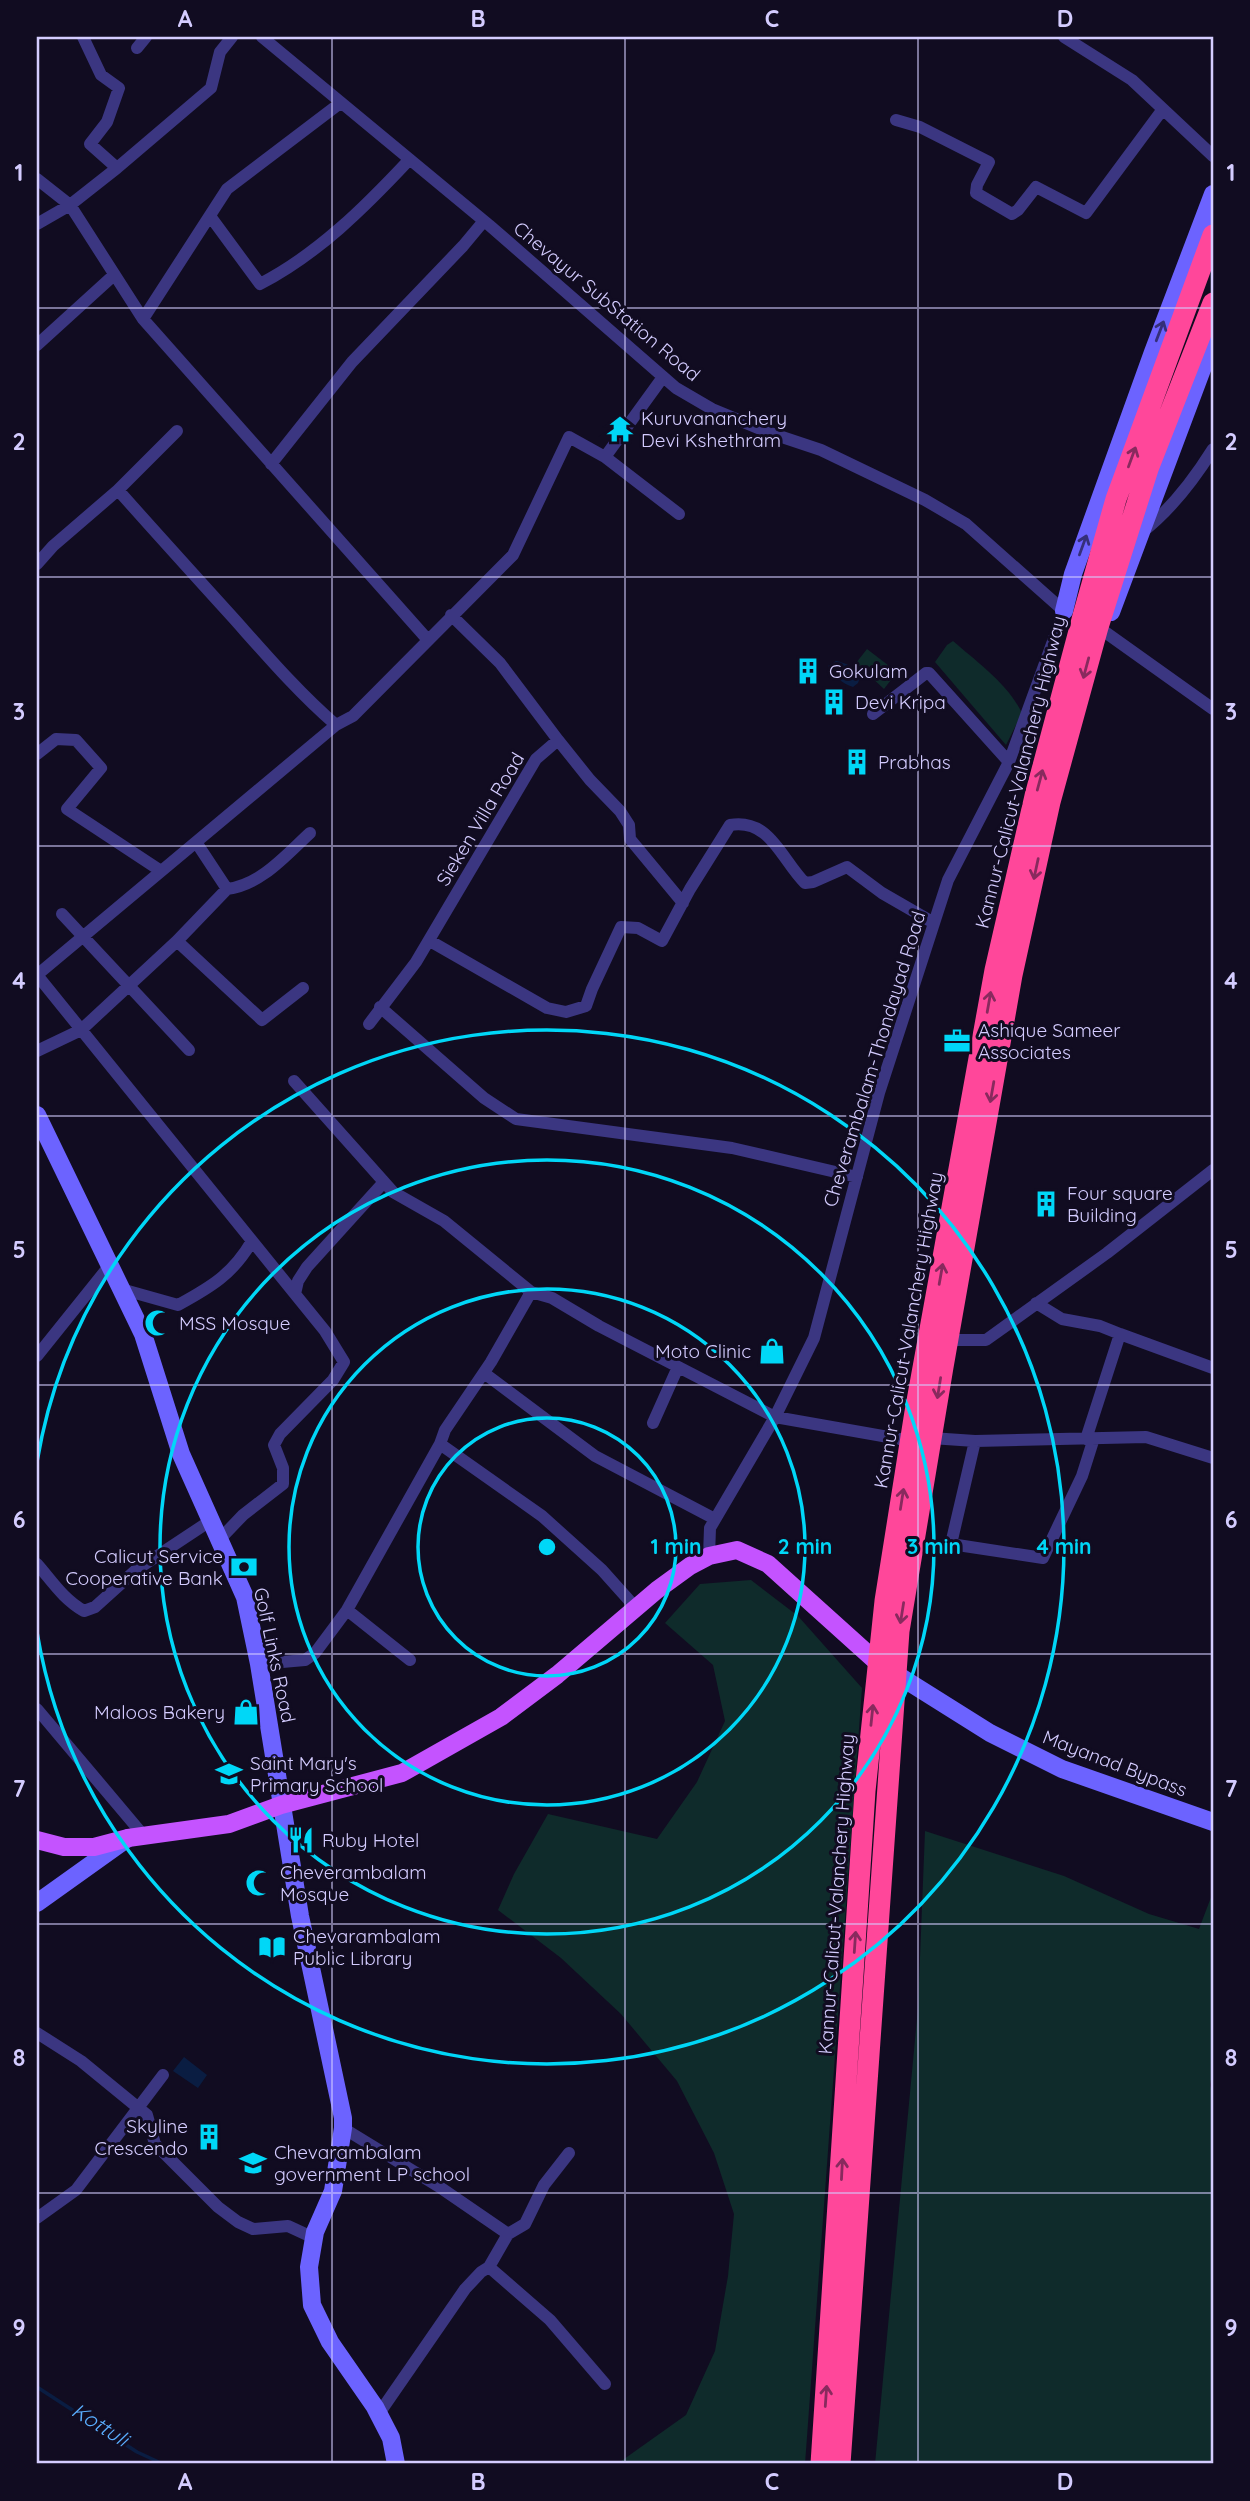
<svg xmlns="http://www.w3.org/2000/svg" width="1250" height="2501" font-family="Quicksand,sans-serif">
<rect width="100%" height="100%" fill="#110c21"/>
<path fill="#0f2b2b" d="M 953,641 C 977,662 1008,684 1022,713 L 1006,745 L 935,662 L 947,645 Z
M 867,649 L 897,672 L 884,689 L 856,663 Z
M 751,1580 L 798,1616 L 862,1688 L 805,2464 L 617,2464 L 686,2415 L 715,2351 L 728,2276 L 734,2214 L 714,2153 L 677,2081 L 621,2014 L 561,1958 L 498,1910 L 514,1874 L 548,1814 L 657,1839 L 697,1782 L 725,1721 L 713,1665 L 665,1623 L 700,1584 Z
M 925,1831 L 1064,1876 L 1149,1914 L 1199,1929 L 1213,1892 L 1213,2070 L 1210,2085 L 1213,2095 L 1213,2464 L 875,2464 L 918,2008 Z"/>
<path fill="#0a1d42" d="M 836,661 C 846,663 855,667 860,677 L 858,683 L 853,687 C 842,684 834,675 828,666 Z
M 184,2057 L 207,2075 L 198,2088 L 173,2071 Z"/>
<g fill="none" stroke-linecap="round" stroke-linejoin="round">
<path stroke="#0a1d42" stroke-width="3.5" d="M 37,2387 L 137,2452 L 163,2464"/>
<path stroke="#3b3681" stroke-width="12" d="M 83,37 L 101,75 L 119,88 L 107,122 L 90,144 L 117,168
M 262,37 L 489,225 L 676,388 L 712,409 L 770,433 L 821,450 L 925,500 L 966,524 L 1064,611 L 1009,762 L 948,880 L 879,1093 L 814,1338 L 775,1417 L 710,1528 L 709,1556
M 1064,37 L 1132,80 L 1213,156
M 137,48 L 146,37
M 896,120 L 920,127 L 989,162 L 977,185 L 976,193 L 1012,214 L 1018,210 L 1036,187 L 1086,213 L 1163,109
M 37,179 L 70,205 L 143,319 L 428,640
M 210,216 L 260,284 C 318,254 365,207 409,160
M 37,224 L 70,205 L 117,168 L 211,88 L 220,52 L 232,37
M 143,319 L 227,189 L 339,104
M 37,345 L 114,275
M 605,457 L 679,514
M 271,464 L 352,362 L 463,246 L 483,222
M 118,490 L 177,431
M 1141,533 C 1171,510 1193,481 1213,449
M 37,564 L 53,546 L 118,490 C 157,534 197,578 236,621 C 268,657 300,694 336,725 L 353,716 L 513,555 L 569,437 L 605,457 L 663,377
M 451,615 L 500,663 L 558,740
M 1098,627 L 1213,709
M 873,714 L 926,673 L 929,673 L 1009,762
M 37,754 L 56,739 L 76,740 L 101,768 L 67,809 L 161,871
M 227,889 C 261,885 286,855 310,833
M 62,914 L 189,1050
M 177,941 L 262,1020 L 303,988
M 430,941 L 547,1008 L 566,1012 L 586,1006 L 592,989 L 621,927 L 638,928 L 662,941 L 690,889 L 730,825 C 770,818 781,859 805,883 L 813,882 L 847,867 L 882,893 L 934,923
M 380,1007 L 484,1098 L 516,1119 L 732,1148 L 857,1177
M 369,1024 L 416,962 L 536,759 L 558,740 L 590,780 L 620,811 L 629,825 L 630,839 L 683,903
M 37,1051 L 81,1030 L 177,941 L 227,889 L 196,842
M 294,1081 L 393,1192 L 444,1221 L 531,1292 L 552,1298 L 599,1326 L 775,1417 L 911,1441
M 121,1289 L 178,1305 C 211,1287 233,1274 252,1241
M 295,1294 L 37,975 L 336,725
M 1036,1303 L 1062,1319 L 1100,1326 L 1120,1334
M 948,1340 L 986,1340 L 1107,1253 L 1213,1170
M 37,1356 L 110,1265
M 484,1373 L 595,1456 L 715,1519
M 653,1423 L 678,1367
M 931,1438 L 975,1441 L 1146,1437 L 1213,1458
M 1086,1439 L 1120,1334 L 1213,1368
M 975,1441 L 951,1544 L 1043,1558 L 1082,1476 L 1094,1438
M 440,1444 L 542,1516 L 602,1570 L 636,1608
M 219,1540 L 243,1515 L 283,1484 L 283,1468 L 274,1445 L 280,1434 L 333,1380 L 344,1362 L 325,1331 L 295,1294 L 298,1281 L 307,1267 L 384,1182
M 37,1564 C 52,1581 63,1599 84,1611 L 95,1607 L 136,1570 L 210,1521
M 347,1610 L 410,1660
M 259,1664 L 305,1660 L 315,1653 L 347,1610 L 440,1444 L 445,1430 L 491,1362 L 531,1292
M 37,1709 L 144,1836
M 37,2033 L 81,2061 L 147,2115 L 155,2144 L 218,2207 L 238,2222 L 253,2229 L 288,2226 L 314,2238
M 343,2128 L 441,2188 L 508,2234
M 37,2218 L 76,2190 L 163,2075
M 489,2267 L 550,2320 L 605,2384
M 378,2415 L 465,2289 L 481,2272 L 489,2267 L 508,2234 L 525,2224 L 544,2185 L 569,2153"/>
<path stroke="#6c63ff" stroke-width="18" d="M 1064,611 L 1073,574 L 1153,352 L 1213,194
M 1111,612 L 1213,340
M 37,1115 L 143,1334 L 181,1454 L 245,1597 L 259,1664 L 300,1916 L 343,2118 L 343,2128 L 333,2191 L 315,2232 L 309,2267 L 312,2305 L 330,2342 L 375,2407 L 391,2438 L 396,2464
M 896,1674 L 990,1733 L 1062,1769 L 1213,1822
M 37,1903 L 128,1838"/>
<path stroke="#c453ff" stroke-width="18" d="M 37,1840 L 64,1847 L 94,1847 L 128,1838 L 229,1824 L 281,1805 L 402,1773 L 501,1717 L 557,1675 L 657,1590 L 690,1566 L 709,1556 L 737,1550 L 768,1564 L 878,1663"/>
<path stroke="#ff479a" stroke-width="21" d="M 821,2464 L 865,1791 L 885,1601 L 915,1412 L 995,970 L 1035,796 L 1083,616 L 1116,499 L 1213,235
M 840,2464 L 899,1631 L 943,1367 L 1012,975 L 1050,802 L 1098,627 L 1148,469 L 1213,303"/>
</g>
<defs><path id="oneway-shaft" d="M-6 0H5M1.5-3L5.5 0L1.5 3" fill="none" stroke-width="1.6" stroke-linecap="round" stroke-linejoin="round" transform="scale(1.75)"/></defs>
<g stroke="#352f7a">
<use href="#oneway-shaft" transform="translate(1160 331) rotate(-69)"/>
<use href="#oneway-shaft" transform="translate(1083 545) rotate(-70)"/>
</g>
<g stroke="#882a5e">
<use href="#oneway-shaft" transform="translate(1132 457) rotate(-70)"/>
<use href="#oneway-shaft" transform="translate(1086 668) rotate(105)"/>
<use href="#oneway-shaft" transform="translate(1040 780) rotate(-75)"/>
<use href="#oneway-shaft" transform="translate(1036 869) rotate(102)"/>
<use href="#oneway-shaft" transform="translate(989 1002) rotate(-80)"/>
<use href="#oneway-shaft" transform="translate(992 1092) rotate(100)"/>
<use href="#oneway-shaft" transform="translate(941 1274) rotate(-80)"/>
<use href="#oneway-shaft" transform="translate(939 1388) rotate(99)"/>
<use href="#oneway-shaft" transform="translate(902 1499) rotate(-81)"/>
<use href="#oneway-shaft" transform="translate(902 1613) rotate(99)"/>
<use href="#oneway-shaft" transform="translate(872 1715) rotate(-84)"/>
<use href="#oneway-shaft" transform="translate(855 1942) rotate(-86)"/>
<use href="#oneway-shaft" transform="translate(842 2169) rotate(-87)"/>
<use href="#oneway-shaft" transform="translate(826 2396) rotate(-86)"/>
</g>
<path fill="none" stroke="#d4ccff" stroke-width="2" stroke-opacity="0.55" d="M 332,37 L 332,2464M 625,37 L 625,2464M 918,37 L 918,2464M 37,308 L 1213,308M 37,577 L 1213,577M 37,846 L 1213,846M 37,1116 L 1213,1116M 37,1385 L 1213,1385M 37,1654 L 1213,1654M 37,1924 L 1213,1924M 37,2193 L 1213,2193"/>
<g fill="none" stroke="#00d7f7" stroke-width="3.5">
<circle cx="547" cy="1547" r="129"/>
<circle cx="547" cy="1547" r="258"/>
<circle cx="547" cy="1547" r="387"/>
<path d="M37 1462A517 517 0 1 1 37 1632"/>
</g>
<defs>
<g id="temple-bare" transform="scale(2.1)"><path d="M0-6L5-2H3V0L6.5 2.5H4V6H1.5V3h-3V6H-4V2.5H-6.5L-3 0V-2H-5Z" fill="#00d7f7" stroke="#110c21" stroke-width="2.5" paint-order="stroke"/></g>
<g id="building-bare" transform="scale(2.1)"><path d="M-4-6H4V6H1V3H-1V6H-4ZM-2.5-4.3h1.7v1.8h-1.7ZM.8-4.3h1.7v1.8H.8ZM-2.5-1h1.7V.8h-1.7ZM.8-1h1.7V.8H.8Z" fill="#00d7f7" stroke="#110c21" stroke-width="2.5" paint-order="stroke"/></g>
<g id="office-bare" transform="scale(2.1)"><path d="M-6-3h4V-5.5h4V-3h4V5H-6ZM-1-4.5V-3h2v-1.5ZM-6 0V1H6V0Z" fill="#00d7f7" stroke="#110c21" stroke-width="2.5" paint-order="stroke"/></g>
<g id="mosque-bare" transform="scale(2.1)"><path d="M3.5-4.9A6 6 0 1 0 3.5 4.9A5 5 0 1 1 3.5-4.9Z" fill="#00d7f7" stroke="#110c21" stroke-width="2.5" paint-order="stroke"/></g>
<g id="shop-bare" transform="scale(2.1)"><path d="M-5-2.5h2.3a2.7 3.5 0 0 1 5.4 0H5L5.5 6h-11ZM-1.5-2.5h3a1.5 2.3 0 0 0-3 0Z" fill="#00d7f7" stroke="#110c21" stroke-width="2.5" paint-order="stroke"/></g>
<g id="bank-bare" transform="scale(2.1)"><path d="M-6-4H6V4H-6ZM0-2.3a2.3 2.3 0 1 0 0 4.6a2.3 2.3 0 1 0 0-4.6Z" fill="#00d7f7" stroke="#110c21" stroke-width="2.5" paint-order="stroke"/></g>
<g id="school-bare" transform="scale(2.1)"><path d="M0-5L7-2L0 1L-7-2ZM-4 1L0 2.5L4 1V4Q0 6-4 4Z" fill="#00d7f7" stroke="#110c21" stroke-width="2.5" paint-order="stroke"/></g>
<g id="restaurant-bare" transform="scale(2.1)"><path d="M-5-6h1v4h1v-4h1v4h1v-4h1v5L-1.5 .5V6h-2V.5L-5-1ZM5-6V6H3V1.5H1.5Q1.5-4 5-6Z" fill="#00d7f7" stroke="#110c21" stroke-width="2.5" paint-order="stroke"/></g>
<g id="library-bare" transform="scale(2.1)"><path d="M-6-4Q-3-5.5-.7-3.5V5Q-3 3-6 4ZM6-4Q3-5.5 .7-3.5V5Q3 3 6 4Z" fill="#00d7f7" stroke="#110c21" stroke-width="2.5" paint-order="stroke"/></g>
</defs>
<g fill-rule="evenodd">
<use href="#temple-bare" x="620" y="429"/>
<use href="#building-bare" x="808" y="671"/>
<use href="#building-bare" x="834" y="702"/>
<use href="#building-bare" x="857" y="762"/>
<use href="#office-bare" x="957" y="1041"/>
<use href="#building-bare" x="1046" y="1204"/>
<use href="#mosque-bare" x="158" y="1323"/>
<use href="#shop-bare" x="772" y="1351"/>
<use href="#bank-bare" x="244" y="1567"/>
<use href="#shop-bare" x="246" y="1712"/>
<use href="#school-bare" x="229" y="1774"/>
<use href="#restaurant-bare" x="301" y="1840"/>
<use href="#mosque-bare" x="259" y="1883"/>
<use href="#library-bare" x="272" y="1947"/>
<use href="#building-bare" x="209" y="2137"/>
<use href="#school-bare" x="253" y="2163"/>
</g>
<g text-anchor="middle" stroke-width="6" stroke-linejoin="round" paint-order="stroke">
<g font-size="19" fill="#d4ccff" stroke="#110c21">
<text transform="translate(607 301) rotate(40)" y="7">Chevayur SubStation Road</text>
<text transform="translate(1020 772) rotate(-76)" y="7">Kannur-Calicut-Valanchery Highway</text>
<text transform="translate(480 819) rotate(-59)" y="7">Sieken Villa Road</text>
<text transform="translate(874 1059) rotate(-73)" y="7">Cheverambalam-Thondayad Road</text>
<text transform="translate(908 1330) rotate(-80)" y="7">Kannur-Calicut-Valanchery Highway</text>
<text transform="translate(275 1655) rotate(78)" y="7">Golf Links Road</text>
<text transform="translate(1115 1763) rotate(21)" y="7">Mayanad Bypass</text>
<text transform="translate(836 1894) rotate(-86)" y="7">Kannur-Calicut-Valanchery Highway</text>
</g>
<g font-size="19" fill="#d4ccff" stroke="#110c21" text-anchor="start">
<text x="641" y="425">Kuruvananchery<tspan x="641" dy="22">Devi Kshethram</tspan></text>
<text x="829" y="678">Gokulam</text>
<text x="855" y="709">Devi Kripa</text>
<text x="878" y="769">Prabhas</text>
<text x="978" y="1037">Ashique Sameer<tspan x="978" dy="22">Associates</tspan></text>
<text x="1067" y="1200">Four square<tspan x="1067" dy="22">Building</tspan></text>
<text x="179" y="1330">MSS Mosque</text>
<text x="751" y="1358" text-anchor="end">Moto Clinic</text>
<text x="223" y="1563" text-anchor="end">Calicut Service<tspan x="223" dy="22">Cooperative Bank</tspan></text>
<text x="225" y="1719" text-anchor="end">Maloos Bakery</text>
<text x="250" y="1770">Saint Mary's<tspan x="250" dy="22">Primary School</tspan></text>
<text x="322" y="1847">Ruby Hotel</text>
<text x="280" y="1879">Cheverambalam<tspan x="280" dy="22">Mosque</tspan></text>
<text x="293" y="1943">Chevarambalam<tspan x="293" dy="22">Public Library</tspan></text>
<text x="188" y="2133" text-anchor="end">Skyline<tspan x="188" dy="22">Crescendo</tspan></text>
<text x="274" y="2159">Chevarambalam<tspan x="274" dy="22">government LP school</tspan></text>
</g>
<g font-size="21" font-style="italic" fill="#5aaeff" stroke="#110c21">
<text transform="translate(100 2425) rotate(32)" y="7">Kottuli</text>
</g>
</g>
<circle cx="547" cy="1547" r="10" fill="#00d7f7" stroke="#110c21" stroke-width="3.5"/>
<g font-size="21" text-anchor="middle" font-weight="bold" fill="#00d7f7" stroke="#110c21" stroke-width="6" stroke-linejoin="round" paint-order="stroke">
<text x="676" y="1554">1 min</text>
<text x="805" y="1554">2 min</text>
<text x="934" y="1554">3 min</text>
<text x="1064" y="1554">4 min</text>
</g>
<rect width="1250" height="2501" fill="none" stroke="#110c21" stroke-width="77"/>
<rect x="38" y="38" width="1174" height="2424" fill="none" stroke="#d4ccff" stroke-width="2.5"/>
<g font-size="23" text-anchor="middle" font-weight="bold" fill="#d4ccff">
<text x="185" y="27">A</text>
<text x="478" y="27">B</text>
<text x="772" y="27">C</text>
<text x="1065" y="27">D</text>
<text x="19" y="181">1</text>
<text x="1231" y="181">1</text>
<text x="19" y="450">2</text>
<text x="1231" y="450">2</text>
<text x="19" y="720">3</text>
<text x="1231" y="720">3</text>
<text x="19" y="989">4</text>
<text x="1231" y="989">4</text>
<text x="19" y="1258">5</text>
<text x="1231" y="1258">5</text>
<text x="19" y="1528">6</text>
<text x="1231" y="1528">6</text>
<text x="19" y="1797">7</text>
<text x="1231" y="1797">7</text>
<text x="19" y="2066">8</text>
<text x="1231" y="2066">8</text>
<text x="19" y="2336">9</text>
<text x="1231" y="2336">9</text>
<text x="185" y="2490">A</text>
<text x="478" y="2490">B</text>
<text x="772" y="2490">C</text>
<text x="1065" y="2490">D</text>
</g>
</svg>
